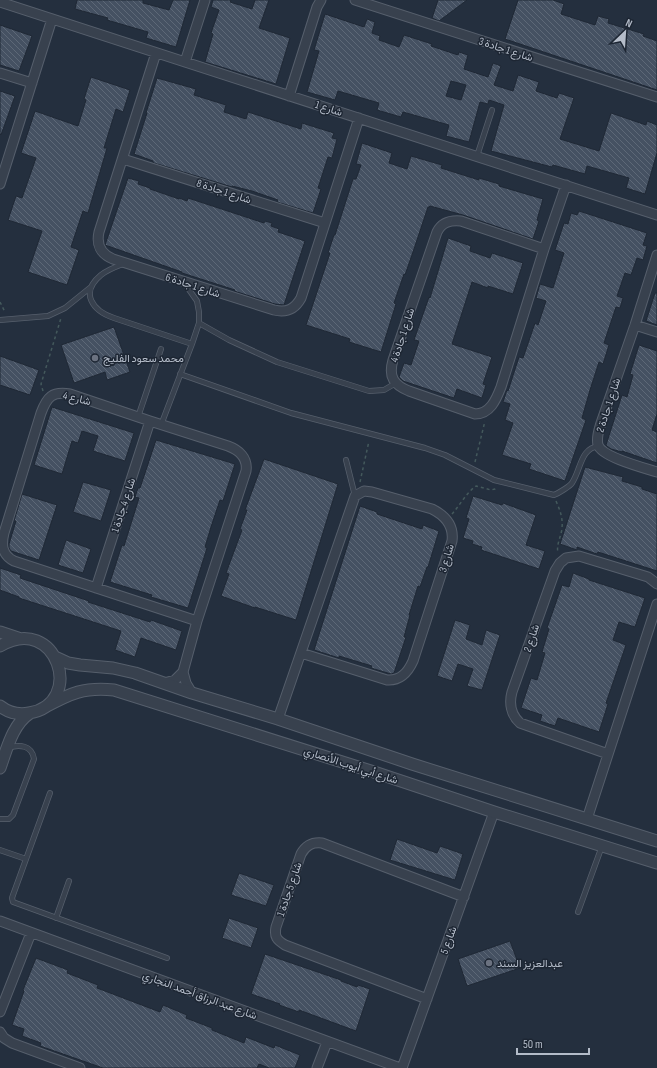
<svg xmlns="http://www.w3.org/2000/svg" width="657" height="1068" font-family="'Sofia Sans Condensed',Vazirmatn,sans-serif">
<defs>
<pattern id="building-back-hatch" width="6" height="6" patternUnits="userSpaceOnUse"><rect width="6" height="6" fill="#455162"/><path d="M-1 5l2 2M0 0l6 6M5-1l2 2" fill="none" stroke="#5d6877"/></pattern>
</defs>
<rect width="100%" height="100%" fill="#242f3e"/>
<path fill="url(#building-back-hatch)" stroke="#1f2835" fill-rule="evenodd" d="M 77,0 L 143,0 L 143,3 L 169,10 L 173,0 L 190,0 L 176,47 L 146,38 L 148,32 L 107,20 L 108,18 L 75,9 Z
M 213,0 L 231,0 L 230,2 L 252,9 L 255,0 L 269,0 L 259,28 L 290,38 L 276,84 L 205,62 L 213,34 L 211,33 L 219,10 L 211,7 Z
M 438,0 L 467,0 L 439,21 L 432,18 Z
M 518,0 L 553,0 L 564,4 L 561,14 L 595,25 L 598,16 L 609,19 L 608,23 L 644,34 L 643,36 L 657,41 L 657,90 L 505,39 Z
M 325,14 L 364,27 L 367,19 L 375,22 L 372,33 L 380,36 L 379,40 L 399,47 L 404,35 L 432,44 L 431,46 L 458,55 L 459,52 L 468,55 L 464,69 L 488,77 L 493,63 L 501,66 L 494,85 L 513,91 L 518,75 L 539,82 L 536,91 L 557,98 L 559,93 L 574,98 L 560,139 L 599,151 L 611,113 L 646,125 L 647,121 L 657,125 L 657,153 L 645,194 L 626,188 L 629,178 L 587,166 L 585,174 L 553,165 L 552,167 L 491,151 L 504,105 L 489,100 L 488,104 L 480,102 L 469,142 L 446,136 L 449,125 L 403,112 L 401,117 L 377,110 L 379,103 L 338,91 L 335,100 L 307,92 L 319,51 L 314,50 ZM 451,81 L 466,85 L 461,100 L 446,96 Z
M 0,25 L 32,36 L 19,71 L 0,65 Z
M 91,77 L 130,90 L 123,112 L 116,109 L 104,148 L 107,148 L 88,213 L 83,211 L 71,247 L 79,250 L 67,285 L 28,272 L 42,231 L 8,220 L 16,196 L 22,198 L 36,158 L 21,153 L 35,111 L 78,126 L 86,100 L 84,99 Z
M 157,78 L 196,89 L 194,95 L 226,105 L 224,112 L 246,119 L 248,112 L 301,129 L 302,123 L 334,133 L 332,138 L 337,139 L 332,158 L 328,157 L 318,188 L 321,189 L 313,213 L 277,202 L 278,200 L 252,191 L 232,186 L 232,187 L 154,163 L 153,162 L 153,161 L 134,154 L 147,113 L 146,113 Z
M 0,91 L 15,96 L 1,135 L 0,134 Z
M 362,143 L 392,153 L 389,163 L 407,169 L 411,156 L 442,165 L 441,168 L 479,180 L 479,178 L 499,184 L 499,186 L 543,199 L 537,220 L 539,221 L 533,239 L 463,215 L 430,206 L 429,207 L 428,207 L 413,252 L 405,275 L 404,274 L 394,303 L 396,304 L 381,352 L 349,342 L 350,339 L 306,325 L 330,253 L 328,253 L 334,235 L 335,235 L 353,179 L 356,179 L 361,165 L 356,164 Z
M 128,178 L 139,181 L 138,184 L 150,188 L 150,189 L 179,199 L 179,198 L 187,201 L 188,198 L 264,223 L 265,221 L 272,223 L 271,226 L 279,229 L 278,232 L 305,241 L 284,305 L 275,304 L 234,291 L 235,290 L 182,273 L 182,272 L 105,245 Z
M 579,211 L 647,233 L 643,245 L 647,246 L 643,260 L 637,258 L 631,275 L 625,273 L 617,296 L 623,298 L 620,308 L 616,307 L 604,343 L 609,345 L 603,364 L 599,362 L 590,390 L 582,418 L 586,420 L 565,481 L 529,469 L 531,464 L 502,455 L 513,423 L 505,420 L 510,404 L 503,402 L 507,390 L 508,391 L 519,357 L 523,358 L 535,323 L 538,325 L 546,301 L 536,298 L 540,284 L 553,288 L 564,253 L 555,250 L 564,223 L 568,224 L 571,213 L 577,215 Z
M 448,238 L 471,246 L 470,251 L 490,258 L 492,253 L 523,263 L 513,294 L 488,286 L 488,288 L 472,282 L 452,344 L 492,357 L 483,384 L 486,385 L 482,398 L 457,389 L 454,398 L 403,381 L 399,377 L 404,363 L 411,365 L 419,341 L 414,340 L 429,297 L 430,298 Z
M 655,293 L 657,293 L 657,325 L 646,321 Z
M 114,327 L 130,372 L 107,380 L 105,372 L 74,383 L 61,345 Z
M 639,345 L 657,351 L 657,414 L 652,430 L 657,432 L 657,463 L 622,451 L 622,452 L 611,449 L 606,445 L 622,395 L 627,397 L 633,375 L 630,374 Z
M 0,356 L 39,370 L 30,395 L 0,385 Z
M 52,407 L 134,433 L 125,461 L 93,451 L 98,436 L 82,431 L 78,443 L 72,441 L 62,474 L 34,465 Z
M 156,440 L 235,464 L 223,501 L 220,500 L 211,527 L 205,547 L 207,548 L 188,608 L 151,597 L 152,595 L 110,582 L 122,545 L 124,546 L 139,498 L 135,497 L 138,488 L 140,488 Z
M 264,459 L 338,484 L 296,620 L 255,607 L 255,608 L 221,596 L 229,574 L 226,573 L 242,530 L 240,529 L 247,510 L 245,510 Z
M 585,467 L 623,477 L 622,481 L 642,487 L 642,489 L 657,494 L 657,571 L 598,552 L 597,554 L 577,547 L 577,550 L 560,544 Z
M 83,482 L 111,490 L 101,521 L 73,512 Z
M 22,494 L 57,505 L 39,560 L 11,551 L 9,548 L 9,544 L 16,521 L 14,521 Z
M 473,496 L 502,505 L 503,503 L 536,515 L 526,545 L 545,551 L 539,569 L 481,550 L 482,547 L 472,544 L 473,541 L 463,538 L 469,519 L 466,518 Z
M 360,506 L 377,512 L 377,514 L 422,529 L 423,525 L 439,531 L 428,567 L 427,567 L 420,587 L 418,586 L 409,615 L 410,615 L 404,637 L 406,637 L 394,673 L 391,674 L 371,668 L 372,666 L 339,656 L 339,658 L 314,650 Z
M 66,540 L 91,549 L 83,573 L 58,565 Z
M 0,568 L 21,575 L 20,578 L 89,601 L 88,602 L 150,622 L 151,620 L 182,631 L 176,650 L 141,638 L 135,657 L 115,650 L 121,631 L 19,598 L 19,597 L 0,590 Z
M 573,573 L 589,579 L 589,580 L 645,598 L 635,627 L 619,622 L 613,640 L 626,645 L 606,703 L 608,704 L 599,732 L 558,718 L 555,726 L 540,721 L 542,715 L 521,708 L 531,678 L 537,680 L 545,653 L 542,652 L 549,629 L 547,628 L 562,585 L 569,587 Z
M 455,620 L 470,625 L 466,639 L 482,645 L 486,630 L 500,635 L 482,690 L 467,686 L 473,669 L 458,664 L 452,681 L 437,676 Z
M 397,839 L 437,853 L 440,846 L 463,854 L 455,880 L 390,860 Z
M 239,873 L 274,885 L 266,906 L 231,895 Z
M 229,918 L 258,928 L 251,948 L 222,938 Z
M 510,941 L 520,968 L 467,986 L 458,959 Z
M 265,954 L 341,980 L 341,981 L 357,987 L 358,985 L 370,989 L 356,1031 L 299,1010 L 299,1012 L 279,1005 L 280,1004 L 251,994 Z
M 36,958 L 68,970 L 67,973 L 98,985 L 97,988 L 160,1012 L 163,1005 L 187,1015 L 186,1018 L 212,1028 L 212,1030 L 244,1043 L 246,1037 L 274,1048 L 275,1045 L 300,1055 L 295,1068 L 269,1068 L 259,1064 L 257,1068 L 103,1068 L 40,1046 L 41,1043 L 22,1036 L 24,1029 L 12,1025 L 24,991 L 23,990 Z"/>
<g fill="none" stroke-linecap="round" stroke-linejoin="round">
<g stroke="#565f6c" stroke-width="6">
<path id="service" d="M 477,156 L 492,110
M 123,264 C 115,267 107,270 101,275 C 79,293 93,311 114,318 L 192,344
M 0,320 L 48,316 L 65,308 L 91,287
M 199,323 L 229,340 L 277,362 L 369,391 L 384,390 L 396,383
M 180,374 L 291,413 L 425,448 L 445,455 L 494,480 L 554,495 C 559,493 570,486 572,483 C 581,470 580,448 599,446
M 138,417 L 161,349
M 161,425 L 192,344 L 199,323 L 199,312 L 197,301 L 185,284
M 346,460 L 355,496
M 50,793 L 13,895 L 12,898 L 13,902 L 167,958
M 0,819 L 9,819 L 13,815 L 34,759 C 32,745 19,744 8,748
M 0,850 L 26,859
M 578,912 L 602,846
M 56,918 L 69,881"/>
</g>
<g stroke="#565f6c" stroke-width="11">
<path id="minor" d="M 355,0 L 657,97
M 0,2 L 657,215
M 156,53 L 99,232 C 96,245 101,254 113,259 L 274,310 C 287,313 295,309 301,298 L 359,118
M 185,62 L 205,0
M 0,73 L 32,83
M 289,96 L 317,7 L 321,0
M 123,159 L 325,223
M 0,184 L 52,19
M 544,249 L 461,221 C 450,220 442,222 437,232 L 393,360 C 388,377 394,385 409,391 L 475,414 C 490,414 496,400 501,387 L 544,249 L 566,185
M 657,255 L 635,325 L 601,423 C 599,430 596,437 598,445 C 602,457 644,468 657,472
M 635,325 L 657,332
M 96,588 L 150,421
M 183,672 L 186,683 L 192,693
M 164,683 L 175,680 L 183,672 L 197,621 L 246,471 C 248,458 239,450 228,446 L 150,421 L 70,394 C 52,391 47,397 41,413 L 4,533 C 1,545 2,555 14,561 L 197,621
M 278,719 L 355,496 L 364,491 L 372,492 L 432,509 C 446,516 454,526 452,541 L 413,661 C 408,672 401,681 387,680 L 301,653
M 608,754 L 520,723 C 511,715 509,703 512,692 L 555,571 L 560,563 L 566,558 L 579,556 L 648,577 L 657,584
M 587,819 L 657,604
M 0,921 L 400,1068
M 427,999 L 285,945 C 277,940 274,937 276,927 L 301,854 C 306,845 312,842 322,843 L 464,897
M 0,1012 L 31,933
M 0,1032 L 4,1038 L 12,1043 L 80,1068
M 317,1068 L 327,1042
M 402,1068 L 494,812"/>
</g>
<g stroke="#565f6c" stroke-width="13">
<path id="tertiary" d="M 0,632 L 18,638
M 0,646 C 57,612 86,704 29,713 C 18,715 9,713 0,706
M 55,657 L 68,663 L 80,665 L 113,668 L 135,673 L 192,693 L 278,719 L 412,764 L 657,841
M 45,707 C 71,693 84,687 114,690 L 374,772 L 494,812 L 657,863
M 0,768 C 7,749 12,725 30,713"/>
</g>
<path stroke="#44595c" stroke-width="1.5" stroke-dasharray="3 3" stroke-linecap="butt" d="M 0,302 L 5,312
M 43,391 L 41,384 L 61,318
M 475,462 L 485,421
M 360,482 L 369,441
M 556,501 C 560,510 563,518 562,528 C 561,537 556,545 558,553
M 452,514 C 460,505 467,492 476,486 L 491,490 L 495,489 L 496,488"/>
<use href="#service" stroke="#38414e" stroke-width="4.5"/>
<use href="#minor" stroke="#38414e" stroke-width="9"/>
<use href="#tertiary" stroke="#38414e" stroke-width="11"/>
</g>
<g fill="#6b7280" stroke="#1d2633" stroke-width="1.5">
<circle cx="95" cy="358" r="4"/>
<circle cx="489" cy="963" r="4"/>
</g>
<g text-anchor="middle" stroke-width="3" stroke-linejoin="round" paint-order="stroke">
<g font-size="11" fill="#b4bcc9" stroke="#1d2633">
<text transform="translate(506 49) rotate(18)" y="4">شارع 1 جادة 3</text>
<text transform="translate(329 108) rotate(18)" y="4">شارع 1</text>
<text transform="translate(224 191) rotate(18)" y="4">شارع 1 جادة 8</text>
<text transform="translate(193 285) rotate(18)" y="4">شارع 1 جادة 6</text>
<text transform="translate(402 335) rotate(-72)" y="4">شارع 1 جادة 4</text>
<text transform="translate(77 398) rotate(14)" y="4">شارع 4</text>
<text transform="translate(608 405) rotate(-72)" y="4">شارع 1 جادة 2</text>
<text transform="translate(123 505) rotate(-72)" y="4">شارع 4 جادة 1</text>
<text transform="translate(446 558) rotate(-73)" y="4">شارع 3</text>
<text transform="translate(531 638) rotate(-71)" y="4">شارع 2</text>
<text transform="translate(351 765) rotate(18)" y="4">شارع أبي أيوب الأنصاري</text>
<text transform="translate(289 889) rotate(-71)" y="4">شارع 5 جادة 1</text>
<text transform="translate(448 940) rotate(-70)" y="4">شارع 5</text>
<text transform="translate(200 995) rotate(20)" y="4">شارع عبد الرزاق أحمد النجاري</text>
</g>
<g font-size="11" fill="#b4bcc9" stroke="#1d2633" text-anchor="start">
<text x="103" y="362">محمد سعود الفليج</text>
<text x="497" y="967">عبدالعزيز السند</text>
</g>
</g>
<g transform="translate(625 32) rotate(25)" stroke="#1d2633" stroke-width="3" paint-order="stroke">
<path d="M0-3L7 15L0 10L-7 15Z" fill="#b4bcc9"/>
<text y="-6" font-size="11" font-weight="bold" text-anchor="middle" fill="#b4bcc9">N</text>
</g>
<path d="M517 1048v6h72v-6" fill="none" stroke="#b4bcc9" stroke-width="2"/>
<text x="523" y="1048" font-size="12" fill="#b4bcc9" stroke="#1d2633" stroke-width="3" paint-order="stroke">50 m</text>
</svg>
